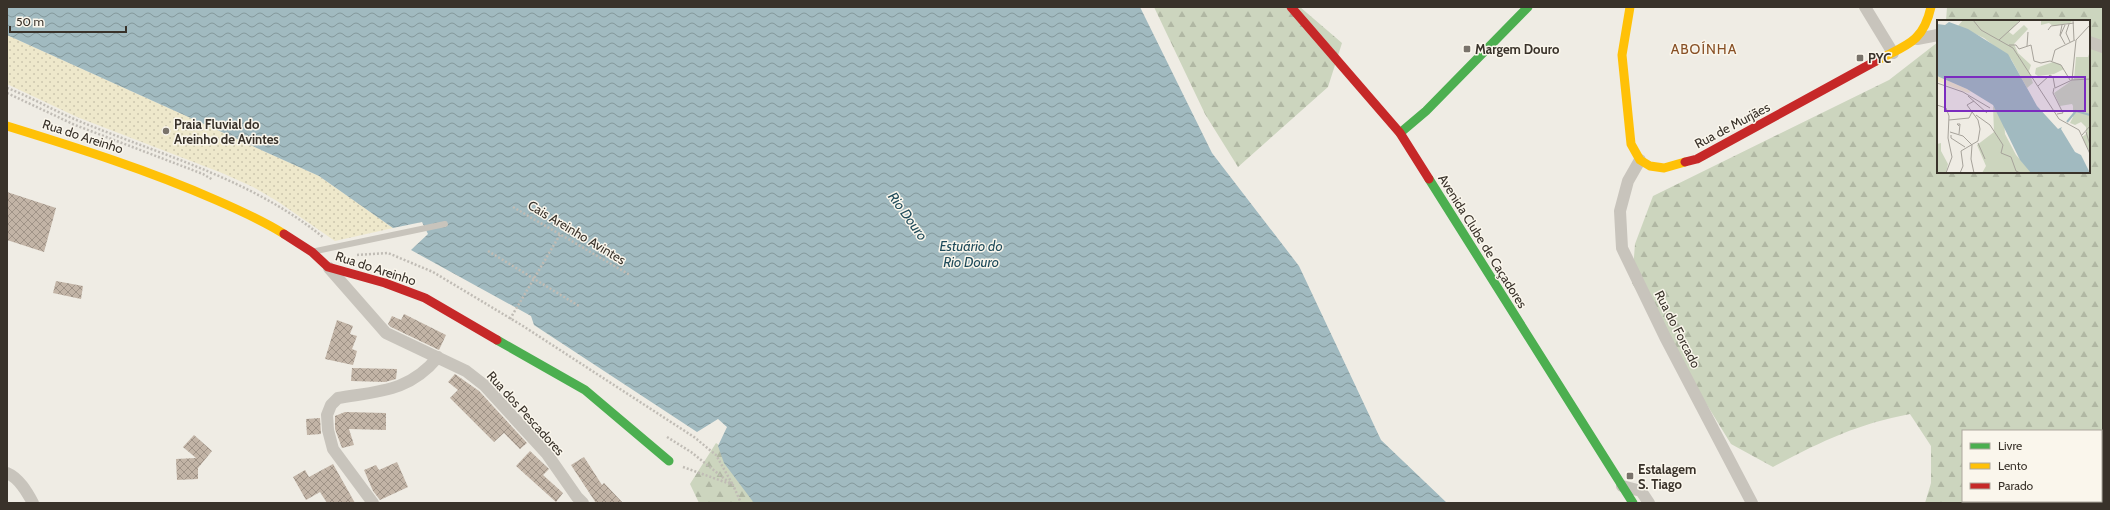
<svg xmlns="http://www.w3.org/2000/svg" width="2110" height="510" font-family="Cabin,sans-serif">
<defs>
<pattern id="forest-firs" width="22" height="20" patternUnits="userSpaceOnUse"><rect width="22" height="20" fill="#ccd5be"/><path d="M5 1l3.5 6h-7zM16 11l3.5 6h-7z" fill="#b0b7a3"/></pattern>
<pattern id="sand-dots" width="8" height="8" patternUnits="userSpaceOnUse"><rect width="8" height="8" fill="#eee8cb"/><path d="M2 2h.1M6 6h.1" fill="none" stroke="#cdc7ae" stroke-width="1.8" stroke-linecap="round"/></pattern>
<pattern id="water-waves" width="16" height="10" patternUnits="userSpaceOnUse"><rect width="16" height="10" fill="#a1bac0"/><path d="M0 5q4-4 8 0t8 0" fill="none" stroke="#84989c"/></pattern>
<pattern id="building-cross-hatch" width="8" height="8" patternUnits="userSpaceOnUse"><rect width="8" height="8" fill="#c2b4a6"/><path d="M0 0l8 8M0 8l8-8" fill="none" stroke="#9f9387"/></pattern>
</defs>
<rect width="100%" height="100%" fill="#efece4"/>
<path fill="url(#forest-firs)" fill-rule="evenodd" d="M 1154,7 L 1300,7 L 1342,43 L 1328,87 L 1238,167 L 1205,114 Z
M 1947,7 L 2103,7 L 2103,503 L 1925,503 L 1931,483 L 1931,446 L 1910,414 C 1857,424 1820,442 1773,467 L 1731,444 L 1632,283 L 1635,244 L 1653,196 L 1889,80 L 1938,42 L 1938,172 L 2089,172 L 2089,21 L 1946,21 ZM 1963,431 L 2101,431 L 2101,501 L 1963,501 Z
M 716,443 L 723,448 L 767,503 L 699,503 L 690,484 Z"/>
<path fill="url(#sand-dots)" d="M 7,35 L 319,176 L 393,228 L 335,241 L 277,201 L 253,187 L 222,173 L 77,117 L 7,84 Z"/>
<path fill="url(#water-waves)" d="M 7,7 L 1140,7 L 1212,153 L 1299,266 L 1381,440 L 1447,503 L 754,503 L 724,463 L 718,446 L 727,427 L 718,419 L 697,432 L 534,325 L 531,316 L 411,250 L 428,234 L 422,222 L 393,228 L 319,176 L 7,35 Z"/>
<path fill="url(#building-cross-hatch)" d="M 7,192 L 56,208 L 44,252 L 7,240 Z
M 56,281 L 83,286 L 81,299 L 53,293 Z
M 404,314 L 446,335 L 439,350 L 391,327 L 388,324 L 392,316 L 401,320 Z
M 337,320 L 353,326 L 350,334 L 357,336 L 352,349 L 357,351 L 353,365 L 325,359 Z
M 352,368 L 397,369 L 396,379 L 385,382 L 351,381 Z
M 455,374 L 479,391 L 527,443 L 520,449 L 504,433 L 494,442 L 450,398 L 458,390 L 448,382 Z
M 345,412 L 386,413 L 386,430 L 349,429 L 354,445 L 342,448 L 335,429 L 335,416 Z
M 320,418 L 321,434 L 307,435 L 306,419 Z
M 194,435 L 212,451 L 198,468 L 198,479 L 177,480 L 176,459 L 196,458 L 183,447 Z
M 530,451 L 549,469 L 543,475 L 563,493 L 556,502 L 516,466 Z
M 584,457 L 602,485 L 604,483 L 623,503 L 596,503 L 571,465 Z
M 397,462 L 408,487 L 380,500 L 373,491 L 364,470 L 376,465 L 379,470 Z
M 333,464 L 355,503 L 327,503 L 320,492 L 306,500 L 293,477 L 305,470 L 309,477 Z"/>
<g fill="none" stroke-linecap="round" stroke-linejoin="round">
<path stroke="#c0bcb5" stroke-width="2.5" stroke-dasharray="2 2" stroke-linecap="butt" d="M 7,88 C 31,97 54,111 79,121 C 163,156 252,179 324,238
M 7,93 L 75,125 L 203,174 L 213,180
M 513,207 L 630,275
M 488,251 L 579,306
M 357,255 L 388,253 L 433,272 L 523,326 L 694,437 L 716,455 L 733,485
M 510,319 L 561,233
M 667,437 L 691,452 L 731,484
M 683,467 L 733,485 L 741,503"/>
<path stroke="#c8c4bc" stroke-width="6" d="M 316,251 L 445,224"/>
<path stroke="#c8c4bc" stroke-width="12" d="M 1865,7 L 1893,53
M 1917,39 L 1938,35
M 2089,42 L 2103,47
M 1640,160 L 1628,181 L 1620,211 L 1622,248 L 1665,337 L 1752,503
M 329,268 L 386,333 L 466,371 L 484,385 L 547,454 L 577,497 L 583,503
M 7,473 C 19,478 27,492 33,503
M 1622,486 L 1641,491 L 1649,503
M 373,503 L 333,449 L 328,430 L 327,415 L 331,405 L 338,398 C 379,391 409,392 438,357"/>
<path stroke="#4caf50" stroke-width="9" d="M 1400,133 L 1426,111 L 1528,7
M 1429,179 L 1633,503
M 497,340 L 585,390 L 669,461"/>
<path stroke="#ffc107" stroke-width="9" d="M 1630,7 L 1622,55 L 1631,144 L 1640,160 L 1650,166 L 1664,168 L 1685,162
M 1876,61 C 1906,45 1923,43 1931,7
M 7,126 C 78,148 148,170 216,200 C 239,210 262,220 284,234"/>
<path stroke="#c62828" stroke-width="9" d="M 1291,7 L 1400,133 L 1429,179
M 1685,162 L 1697,159 L 1876,61
M 284,234 L 312,252 L 328,267 L 385,283 L 425,298 L 497,340"/>
</g>
<g fill="#79736b" stroke="#faf6ec" stroke-width="1.5">
<rect x="1463" y="45" width="8" height="8" rx="2"/>
<rect x="1856" y="54" width="8" height="8" rx="2"/>
<circle cx="166" cy="131" r="4"/>
<rect x="1626" y="472" width="8" height="8" rx="2"/>
</g>
<g text-anchor="middle" stroke-width="3" stroke-linejoin="round" paint-order="stroke">
<g font-size="13" font-weight="bold" fill="#39322a" stroke="#faf6ec" text-anchor="start">
<text x="1475" y="54">Margem Douro</text>
<text x="1868" y="63">PYC</text>
<text x="174" y="129">Praia Fluvial do<tspan x="174" dy="15">Areinho de Avintes</tspan></text>
<text x="1638" y="474">Estalagem<tspan x="1638" dy="15">S. Tiago</tspan></text>
</g>
<g font-size="13" fill="#39322a" stroke="#faf6ec">
<text transform="translate(1732 125) rotate(-28)" y="5">Rua de Murjães</text>
<text transform="translate(83 136) rotate(18)" y="5">Rua do Areinho</text>
<text transform="translate(577 232) rotate(31)" y="5">Cais Areinho Avintes</text>
<text transform="translate(1483 241) rotate(58)" y="5">Avenida Clube de Caçadores</text>
<text transform="translate(376 268) rotate(18)" y="5">Rua do Areinho</text>
<text transform="translate(1678 329) rotate(63)" y="5">Rua do Forcado</text>
<text transform="translate(526 413) rotate(48)" y="5">Rua dos Pescadores</text>
</g>
<g font-size="14" letter-spacing="1" fill="#874f24" stroke="#faf6ec">
<text x="1704" y="54">ABOÍNHA</text>
</g>
<g font-size="14" font-style="italic" fill="#204b5a" stroke="#faf6ec">
<text transform="translate(908 216) rotate(54)" y="5">Rio Douro</text>
<text x="971" y="251">Estuário do<tspan x="971" dy="16">Rio Douro</tspan></text>
</g>
</g>
<g transform="translate(1937 20)">
<rect width="153" height="153" fill="#efece4"/>
<path d="M 26,0 L 83,0 L 72,12 L 76,15 L 87,5 L 91,9 L 77,24 L 81,33 L 94,45 L 92,51 L 96,63 L 90,68 L 74,39 L 47,18 L 21,6 ZM 104,0 L 136,0 L 133,3 L 116,6 L 112,3 L 104,5 ZM 153,31 L 153,130 L 152,131 L 145,117 L 149,114 L 149,107 L 144,102 L 138,105 L 133,103 L 136,97 L 136,86 L 135,84 L 123,86 L 117,73 L 137,59 L 139,37 L 151,37 ZM 116,42 L 123,44 L 127,49 L 117,54 L 101,56 L 98,54 L 99,48 ZM 56,86 L 67,101 L 68,114 L 79,135 L 95,153 L 45,153 L 49,146 L 40,125 L 57,112 ZM 4,123 L 4,131 L 11,144 L 9,153 L 0,153 L 0,124 Z" fill="#ccd5be"/>
<path d="M 0,56 L 30,69 L 34,72 L 31,73 L 0,61 Z" fill="#eee8cb"/>
<path d="M 12,2 L 31,9 L 71,34 L 100,86 L 121,109 L 125,107 L 124,109 L 138,132 L 144,135 L 153,153 L 94,153 L 83,140 L 56,85 L 30,69 L 0,56 L 0,4 L 8,5 Z" fill="#a1bac0"/>
<path fill="none" stroke="#a1bac0" stroke-width="2" d="M 130,102 L 139,91 L 153,95"/>
<path fill="none" stroke="#a6a29a" stroke-width="1" d="M 36,0 L 44,10 L 76,28 L 122,99 L 142,110 L 153,134M 136,0 L 137,20M 132,4 L 129,13 L 133,22M 125,5 L 123,15 L 128,24M 111,10 L 114,6 L 137,3M 123,16 L 128,5M 62,20 L 84,0M 72,25 L 79,25 L 82,29 L 94,25 L 97,41 L 104,43 L 113,41 L 124,45 L 133,60M 90,26 L 91,12M 115,41 L 118,30 L 138,20M 135,60 L 153,59M 101,66 L 113,55 L 116,57 L 118,68 L 135,60 L 139,20 L 153,5M 117,68 L 116,73 L 126,93 L 120,94M 0,73 L 0,63 L 26,72 L 53,88M 31,76 L 50,93M 0,85 L 9,88 L 12,96 L 11,118 L 15,137 L 9,153M 39,95 L 53,105 L 66,125 L 64,133 L 74,137 L 79,151 L 83,153M 12,100 L 32,98 L 35,92M 13,112 L 26,116 L 35,125M 149,112 L 153,125M 22,114 L 23,104 L 20,104 L 22,106M 14,115 L 14,118 L 28,127M 145,115 L 153,106M 41,123 L 48,139M 35,125 L 34,139 L 37,153M 23,153 L 26,146 L 24,131 L 41,121 L 43,109 L 41,100 L 30,85 L 37,81"/>
<path fill="#7b2cbf" fill-opacity="0.15" stroke="#7b2cbf" stroke-width="2" d="M 8,57 L 148,57 L 148,91 L 8,91 Z"/>
<rect width="153" height="153" fill="none" stroke="#39322a" stroke-width="2"/>
</g>
<rect width="2110" height="510" fill="none" stroke="#39322a" stroke-width="16"/>
<rect x="1962" y="430" width="140" height="72" fill="#faf6ec" stroke="#ada89e"/>
<rect x="1970" y="443" width="20" height="6" fill="#4caf50" stroke="#ada89e"/>
<text x="1998" y="450" font-size="12" fill="#39322a">Livre</text>
<rect x="1970" y="463" width="20" height="6" fill="#ffc107" stroke="#ada89e"/>
<text x="1998" y="470" font-size="12" fill="#39322a">Lento</text>
<rect x="1970" y="483" width="20" height="6" fill="#c62828" stroke="#ada89e"/>
<text x="1998" y="490" font-size="12" fill="#39322a">Parado</text>
<path d="M10 26v6h116v-6" fill="none" stroke="#39322a" stroke-width="2"/>
<text x="16" y="26" font-size="12" fill="#39322a" stroke="#faf6ec" stroke-width="3" paint-order="stroke">50 m</text>
</svg>
